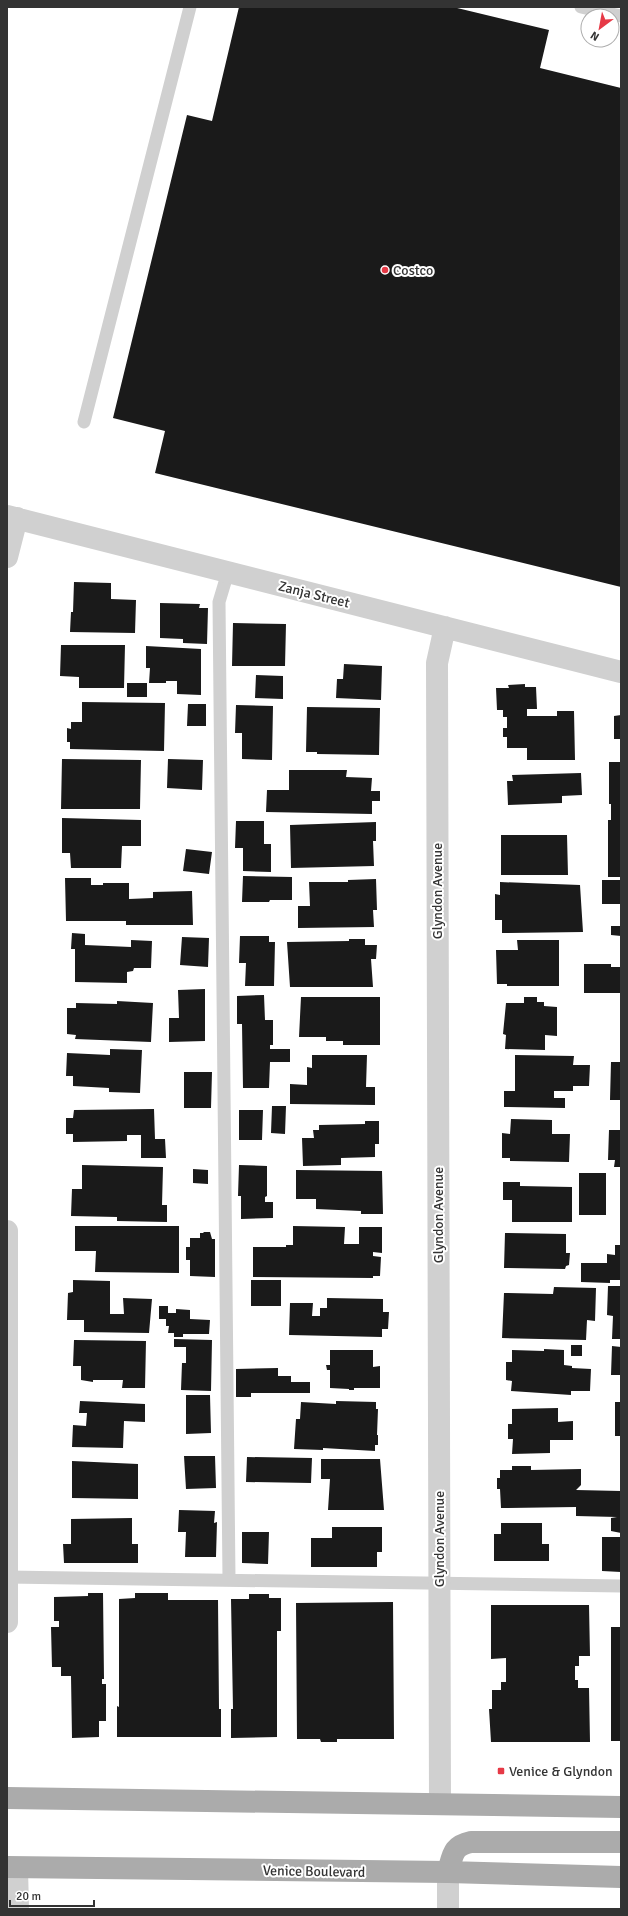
<svg xmlns="http://www.w3.org/2000/svg" width="628" height="1916" font-family="Signika,sans-serif">
<rect width="100%" height="100%" fill="#fff"/>
<path fill="#1a1a1a" d="M 239,7 L 453,7 L 549,30 L 540,68 L 621,88 L 621,587 L 155,473 L 165,431 L 113,418 L 187,115 L 212,121 Z
M 74,582 L 111,583 L 111,599 L 136,600 L 135,633 L 70,632 L 71,612 L 73,612 Z
M 160,603 L 200,604 L 199,608 L 208,608 L 207,644 L 183,643 L 183,639 L 160,638 Z
M 233,623 L 286,624 L 285,666 L 232,666 Z
M 61,645 L 125,645 L 124,688 L 79,688 L 79,677 L 60,676 Z
M 146,646 L 201,649 L 201,695 L 177,694 L 177,681 L 166,681 L 166,683 L 149,683 L 150,668 L 146,668 Z
M 344,664 L 382,666 L 381,700 L 336,698 L 337,679 L 343,679 Z
M 256,675 L 283,676 L 283,699 L 255,698 Z
M 127,683 L 147,683 L 147,697 L 127,697 Z
M 525,684 L 525,687 L 536,687 L 537,709 L 527,709 L 527,716 L 557,716 L 557,711 L 574,711 L 575,760 L 527,760 L 527,748 L 507,748 L 507,737 L 503,737 L 503,728 L 507,728 L 507,717 L 503,717 L 503,710 L 497,710 L 496,688 L 509,688 L 508,685 Z
M 82,702 L 165,703 L 164,751 L 70,749 L 70,742 L 67,742 L 67,728 L 71,729 L 71,722 L 82,722 Z
M 188,704 L 206,704 L 206,726 L 187,726 Z
M 236,705 L 273,706 L 272,760 L 242,759 L 242,733 L 235,733 Z
M 307,707 L 380,708 L 379,755 L 317,754 L 317,752 L 306,752 Z
M 621,715 L 621,739 L 614,739 L 614,716 Z
M 62,759 L 141,760 L 140,809 L 61,809 Z
M 168,759 L 203,760 L 202,790 L 167,788 Z
M 609,762 L 621,762 L 621,877 L 608,877 L 608,820 L 611,820 L 611,804 L 609,804 Z
M 289,770 L 347,770 L 346,777 L 372,778 L 371,791 L 380,791 L 380,801 L 372,801 L 372,814 L 266,812 L 267,790 L 289,790 Z
M 581,773 L 582,795 L 562,796 L 562,803 L 508,805 L 507,781 L 513,781 L 512,775 Z
M 62,818 L 141,820 L 141,846 L 122,846 L 121,868 L 71,868 L 70,853 L 62,853 Z
M 236,821 L 264,821 L 264,844 L 271,844 L 271,872 L 243,871 L 243,848 L 235,848 Z
M 376,822 L 376,841 L 373,841 L 374,866 L 291,868 L 290,825 Z
M 501,835 L 567,835 L 568,875 L 501,875 Z
M 186,849 L 212,852 L 209,874 L 183,871 Z
M 243,876 L 292,877 L 292,900 L 270,900 L 269,902 L 242,902 Z
M 65,878 L 91,878 L 91,885 L 103,885 L 103,883 L 129,883 L 129,899 L 153,898 L 153,892 L 192,891 L 193,925 L 126,925 L 126,921 L 66,921 Z
M 376,879 L 377,910 L 373,910 L 374,927 L 298,928 L 298,906 L 310,906 L 309,882 L 348,882 L 348,880 Z
M 602,880 L 621,880 L 621,904 L 602,904 Z
M 500,882 L 580,885 L 583,932 L 502,933 L 502,920 L 495,920 L 495,894 L 500,895 Z
M 611,926 L 621,926 L 621,936 L 611,935 Z
M 72,933 L 85,934 L 85,945 L 131,947 L 131,940 L 152,941 L 151,968 L 134,968 L 133,971 L 127,972 L 127,983 L 75,982 L 75,949 L 71,949 Z
M 240,936 L 269,936 L 269,942 L 275,942 L 274,986 L 245,986 L 246,963 L 239,963 Z
M 182,937 L 209,938 L 208,967 L 180,965 Z
M 349,939 L 365,939 L 365,945 L 377,945 L 376,959 L 371,959 L 373,987 L 290,987 L 287,942 L 349,941 Z
M 517,940 L 559,940 L 559,986 L 507,986 L 507,984 L 497,984 L 496,950 L 518,950 Z
M 584,964 L 611,964 L 611,967 L 621,967 L 621,993 L 584,993 Z
M 205,989 L 205,1041 L 169,1042 L 169,1018 L 179,1018 L 178,990 Z
M 264,995 L 265,1020 L 273,1020 L 273,1045 L 270,1045 L 270,1049 L 290,1049 L 290,1062 L 270,1062 L 269,1088 L 243,1088 L 242,1024 L 237,1024 L 237,996 Z
M 301,997 L 380,997 L 380,1045 L 343,1045 L 343,1041 L 326,1041 L 326,1037 L 299,1037 Z
M 524,997 L 537,997 L 537,1002 L 544,1002 L 544,1006 L 557,1007 L 557,1036 L 545,1035 L 545,1050 L 505,1049 L 506,1035 L 503,1034 L 506,1003 L 524,1003 Z
M 117,1001 L 153,1003 L 151,1042 L 75,1039 L 76,1035 L 67,1034 L 67,1008 L 76,1008 L 76,1003 L 117,1004 Z
M 110,1049 L 142,1050 L 140,1093 L 109,1092 L 109,1088 L 73,1086 L 73,1076 L 66,1076 L 67,1053 L 110,1055 Z
M 312,1055 L 367,1055 L 366,1087 L 375,1087 L 375,1105 L 290,1104 L 290,1084 L 307,1085 L 307,1067 L 312,1068 Z
M 515,1055 L 574,1056 L 573,1065 L 590,1065 L 589,1086 L 573,1086 L 573,1091 L 554,1091 L 554,1098 L 565,1098 L 565,1108 L 504,1107 L 504,1091 L 515,1091 Z
M 611,1062 L 621,1062 L 621,1100 L 610,1100 Z
M 184,1072 L 212,1072 L 211,1108 L 184,1108 Z
M 272,1106 L 286,1106 L 285,1134 L 271,1133 Z
M 154,1109 L 155,1139 L 165,1139 L 166,1158 L 141,1158 L 141,1135 L 127,1135 L 127,1141 L 73,1142 L 73,1134 L 66,1134 L 66,1118 L 73,1118 L 74,1110 Z
M 239,1110 L 263,1110 L 262,1140 L 239,1140 Z
M 511,1119 L 552,1120 L 552,1134 L 570,1134 L 569,1162 L 510,1161 L 510,1158 L 502,1158 L 502,1133 L 510,1134 Z
M 365,1121 L 379,1121 L 379,1144 L 375,1144 L 375,1157 L 341,1158 L 341,1165 L 303,1166 L 302,1138 L 314,1138 L 313,1130 L 319,1130 L 319,1125 L 365,1124 Z
M 609,1130 L 621,1130 L 621,1167 L 614,1167 L 615,1160 L 608,1160 Z
M 82,1165 L 163,1167 L 162,1205 L 167,1205 L 167,1222 L 117,1221 L 117,1217 L 71,1216 L 72,1189 L 82,1189 Z
M 239,1165 L 267,1166 L 267,1196 L 265,1197 L 265,1202 L 273,1202 L 273,1218 L 241,1219 L 241,1196 L 238,1196 Z
M 193,1169 L 208,1170 L 208,1184 L 193,1183 Z
M 296,1170 L 382,1171 L 383,1214 L 361,1214 L 361,1211 L 316,1209 L 316,1199 L 296,1199 Z
M 579,1173 L 606,1173 L 606,1215 L 579,1215 Z
M 503,1182 L 520,1182 L 520,1186 L 572,1187 L 572,1222 L 512,1222 L 512,1200 L 503,1200 Z
M 75,1226 L 179,1226 L 179,1273 L 95,1272 L 96,1251 L 75,1251 Z
M 293,1226 L 345,1227 L 344,1244 L 359,1244 L 359,1227 L 382,1227 L 382,1253 L 373,1252 L 373,1256 L 381,1257 L 380,1276 L 373,1276 L 373,1278 L 253,1277 L 253,1247 L 286,1247 L 286,1245 L 293,1245 Z
M 204,1232 L 210,1232 L 212,1239 L 215,1239 L 215,1277 L 190,1276 L 190,1260 L 186,1260 L 186,1247 L 190,1247 L 190,1238 L 200,1238 L 200,1233 L 203,1233 Z
M 505,1233 L 566,1234 L 566,1253 L 570,1253 L 569,1265 L 566,1266 L 565,1269 L 504,1268 Z
M 615,1245 L 621,1245 L 621,1280 L 610,1280 L 610,1283 L 581,1282 L 581,1263 L 607,1263 L 607,1254 L 615,1255 Z
M 73,1280 L 110,1281 L 110,1314 L 124,1314 L 123,1298 L 152,1299 L 149,1333 L 84,1332 L 84,1320 L 67,1320 L 68,1293 L 73,1292 Z
M 251,1280 L 281,1280 L 281,1306 L 251,1306 Z
M 608,1286 L 621,1286 L 621,1339 L 612,1339 L 613,1316 L 607,1315 Z
M 554,1287 L 596,1288 L 595,1321 L 587,1320 L 586,1340 L 502,1338 L 504,1293 L 553,1294 Z
M 327,1298 L 383,1299 L 383,1312 L 389,1312 L 388,1329 L 382,1329 L 382,1337 L 289,1335 L 290,1303 L 313,1303 L 312,1316 L 320,1316 L 320,1308 L 327,1308 Z
M 159,1306 L 168,1306 L 168,1313 L 176,1313 L 176,1309 L 190,1310 L 190,1319 L 210,1320 L 209,1334 L 183,1334 L 183,1337 L 174,1337 L 174,1333 L 168,1333 L 169,1326 L 166,1326 L 166,1319 L 159,1319 Z
M 174,1339 L 212,1340 L 211,1391 L 181,1390 L 182,1363 L 186,1363 L 186,1347 L 174,1347 Z
M 74,1340 L 146,1341 L 145,1388 L 122,1388 L 123,1380 L 93,1380 L 93,1382 L 81,1380 L 81,1366 L 73,1366 Z
M 571,1345 L 582,1345 L 582,1356 L 571,1356 Z
M 612,1346 L 621,1347 L 621,1375 L 611,1375 Z
M 544,1349 L 564,1350 L 564,1365 L 572,1366 L 572,1368 L 591,1369 L 590,1391 L 571,1391 L 571,1395 L 511,1391 L 512,1381 L 506,1380 L 506,1362 L 512,1362 L 512,1350 L 544,1351 Z
M 330,1350 L 373,1350 L 373,1367 L 380,1366 L 380,1388 L 354,1388 L 354,1390 L 349,1390 L 349,1389 L 330,1388 L 330,1370 L 327,1370 L 326,1365 L 330,1365 Z
M 278,1368 L 278,1376 L 291,1376 L 291,1382 L 310,1382 L 310,1393 L 251,1393 L 251,1397 L 236,1397 L 236,1369 Z
M 186,1395 L 210,1395 L 211,1433 L 186,1434 Z
M 80,1401 L 145,1404 L 145,1422 L 124,1421 L 123,1448 L 72,1447 L 73,1425 L 86,1426 L 87,1413 L 79,1413 Z
M 336,1401 L 376,1402 L 376,1409 L 378,1409 L 377,1435 L 378,1435 L 378,1445 L 375,1445 L 375,1451 L 323,1448 L 323,1450 L 294,1449 L 296,1419 L 300,1419 L 301,1402 L 336,1404 Z
M 615,1402 L 621,1402 L 621,1436 L 615,1436 Z
M 558,1408 L 558,1422 L 573,1421 L 573,1440 L 550,1440 L 550,1453 L 512,1454 L 513,1439 L 508,1439 L 508,1424 L 512,1424 L 512,1409 Z
M 184,1456 L 215,1456 L 216,1488 L 186,1489 Z
M 247,1457 L 312,1458 L 311,1483 L 246,1482 Z
M 321,1459 L 380,1459 L 384,1510 L 328,1510 L 330,1479 L 321,1479 Z
M 72,1461 L 138,1464 L 138,1499 L 72,1498 Z
M 512,1466 L 531,1466 L 531,1470 L 581,1469 L 581,1485 L 576,1490 L 621,1491 L 621,1533 L 611,1531 L 611,1518 L 617,1517 L 576,1516 L 576,1507 L 501,1508 L 500,1489 L 497,1489 L 497,1478 L 500,1478 L 500,1470 L 512,1470 Z
M 179,1510 L 215,1511 L 214,1523 L 217,1522 L 216,1557 L 185,1557 L 186,1532 L 178,1532 Z
M 132,1518 L 132,1544 L 138,1544 L 138,1563 L 64,1563 L 63,1544 L 71,1544 L 71,1519 Z
M 501,1523 L 542,1523 L 542,1544 L 549,1544 L 549,1561 L 494,1561 L 494,1534 L 501,1534 Z
M 332,1527 L 382,1527 L 382,1552 L 377,1552 L 377,1567 L 311,1567 L 311,1538 L 332,1538 Z
M 242,1532 L 269,1532 L 268,1564 L 242,1563 Z
M 602,1537 L 621,1537 L 621,1572 L 602,1571 Z
M 88,1593 L 103,1593 L 104,1679 L 102,1679 L 102,1684 L 106,1684 L 106,1721 L 99,1721 L 99,1737 L 72,1738 L 71,1676 L 61,1676 L 61,1667 L 52,1667 L 51,1627 L 59,1627 L 59,1621 L 54,1621 L 54,1597 L 88,1596 Z
M 135,1593 L 168,1593 L 168,1600 L 218,1600 L 219,1709 L 221,1709 L 221,1737 L 117,1737 L 117,1706 L 119,1707 L 119,1599 L 135,1598 Z
M 249,1594 L 269,1594 L 269,1598 L 281,1598 L 281,1631 L 277,1631 L 277,1737 L 231,1738 L 231,1709 L 233,1709 L 231,1599 L 249,1599 Z
M 393,1602 L 394,1739 L 337,1739 L 337,1742 L 321,1742 L 320,1739 L 297,1739 L 296,1603 Z
M 491,1605 L 589,1605 L 590,1656 L 579,1656 L 579,1666 L 575,1666 L 575,1680 L 578,1680 L 578,1688 L 589,1688 L 590,1742 L 491,1742 L 489,1709 L 492,1709 L 492,1690 L 501,1690 L 501,1682 L 506,1682 L 506,1658 L 491,1659 Z
M 611,1627 L 621,1627 L 621,1741 L 611,1741 Z"/>
<g fill="none" stroke-linecap="round" stroke-linejoin="round">
<path stroke="#d0d0d0" stroke-width="13" d="M 581,7 L 621,16
M 84,422 L 190,7
M 228,572 L 219,602 L 229,1579
M 7,1577 L 621,1586"/>
<path stroke="#d0d0d0" stroke-width="22" d="M 7,516 L 621,672
M 7,557 L 17,518
M 7,1231 L 7,1622
M 440,1804 L 437,663 L 445,627
M 17,1868 L 18,1909
M 448,1872 L 448,1909"/>
<path stroke="#ababab" stroke-width="22" d="M 7,1798 L 621,1807
M 7,1867 L 448,1872 L 621,1877
M 448,1872 C 453,1855 452,1846 471,1842 L 621,1842"/>
</g>
<g fill="#e63946" stroke="#fff" stroke-width="1.5">
<circle cx="385" cy="270" r="4"/>
<rect x="497" y="1767" width="8" height="8" rx="2"/>
</g>
<g text-anchor="middle" stroke-width="4" stroke-linejoin="round" paint-order="stroke">
<g font-size="14" fill="#333" stroke="#fff" text-anchor="start">
<text x="393" y="275">Costco</text>
<text x="509" y="1776">Venice &amp; Glyndon</text>
</g>
<g font-size="14" fill="#333" stroke="#fff">
<text transform="translate(314 594) rotate(14)" y="5">Zanja Street</text>
<text transform="translate(437 891) rotate(-90)" y="5">Glyndon Avenue</text>
<text transform="translate(438 1215) rotate(-90)" y="5">Glyndon Avenue</text>
<text transform="translate(439 1539) rotate(-90)" y="5">Glyndon Avenue</text>
<text transform="translate(314 1871) rotate(1)" y="5">Venice Boulevard</text>
</g>
</g>
<rect width="628" height="1916" fill="none" stroke="#333333" stroke-width="16"/>
<g transform="translate(600 28) rotate(212)"><circle r="19" fill="#ffffff" stroke="#adadad"/>
<path d="M0-3L7 15L0 10L-7 15Z" fill="#e63946"/>
<text y="-6" font-size="11" font-weight="bold" text-anchor="middle" fill="#333333">N</text>
</g>
<path d="M10 1900v6h84v-6" fill="none" stroke="#333333" stroke-width="2"/>
<text x="16" y="1900" font-size="12" fill="#333333" stroke="#ffffff" stroke-width="3" paint-order="stroke">20 m</text>
</svg>
